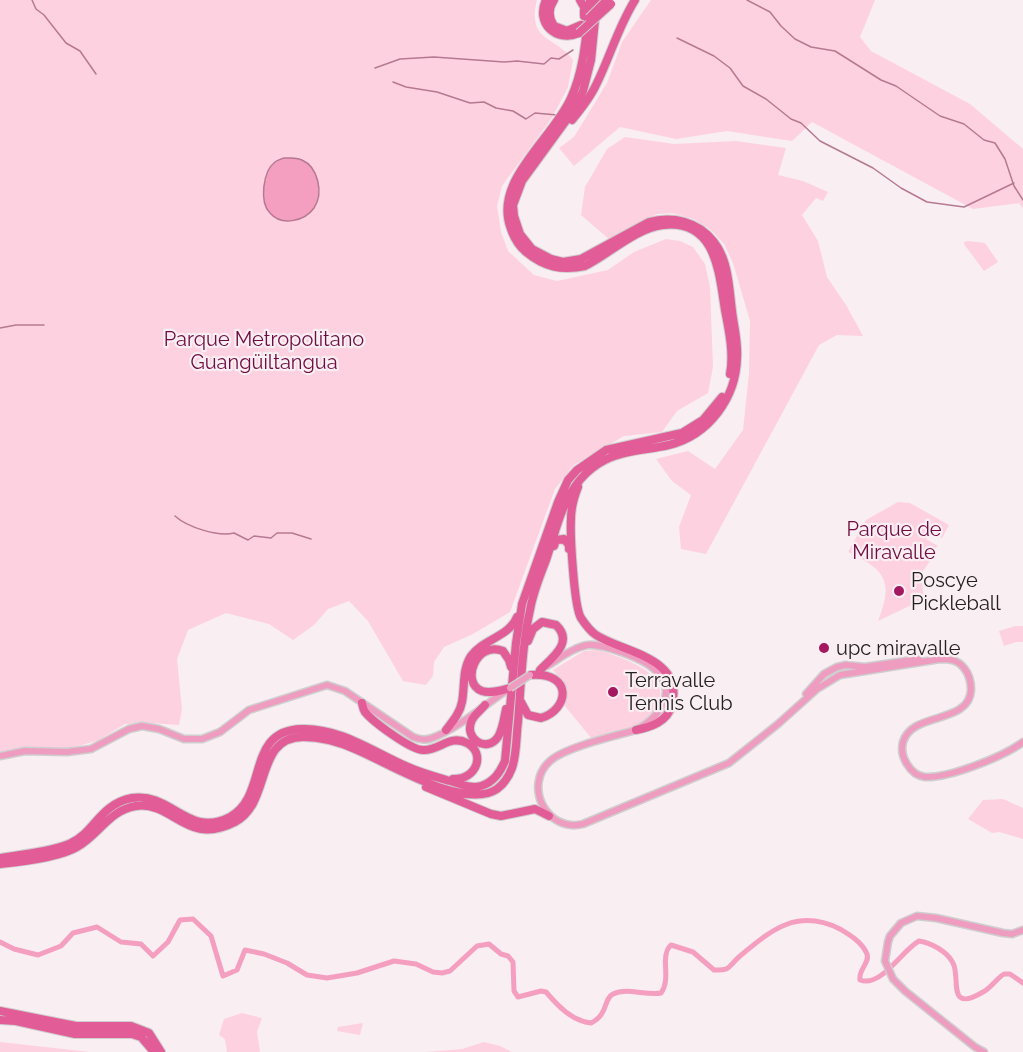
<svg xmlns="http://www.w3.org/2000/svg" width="1023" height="1052" font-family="Raleway,sans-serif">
<rect width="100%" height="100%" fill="#f9eef2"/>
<path fill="#fed1e0" d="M 0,0 L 537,0 C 526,42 556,36 573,60 L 568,87 L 552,118 L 502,186 L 497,206 L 501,232 L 508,251 L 534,275 L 557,281 L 608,270 L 634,252 L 666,239 L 680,241 L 693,247 L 705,264 L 710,287 L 713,367 L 708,393 L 677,411 L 662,432 L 624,436 L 574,465 L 555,489 L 510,612 L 473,634 L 444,647 L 434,662 L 433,676 L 426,685 L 403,681 L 368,621 L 349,601 L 328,609 L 314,625 L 293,640 L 269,624 L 226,613 L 188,630 L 177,659 L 182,709 L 179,725 L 151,723 L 125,724 L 97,741 L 70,748 L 12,749 L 0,752 Z
M 651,0 L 875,0 L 860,37 L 871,51 L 970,104 L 1023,149 L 1023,208 L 1019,203 L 973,209 L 812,122 L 792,141 L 727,131 L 676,139 L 620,127 L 574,166 L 559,148 L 574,137 L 607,83 L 622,42 Z
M 625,137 L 674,144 L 736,141 L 786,148 L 778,175 L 803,181 L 828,192 L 823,201 L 816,198 L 802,215 L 818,241 L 827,277 L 846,305 L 863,336 L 837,335 L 819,345 L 706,554 L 681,549 L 679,527 L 691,495 L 672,481 L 656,459 L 688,451 L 715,469 L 743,430 L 749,374 L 750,321 L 733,263 L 724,244 L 710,229 L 693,219 L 672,213 L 657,214 L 609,239 L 581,215 L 585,187 L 607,149 Z
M 968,241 L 985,243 L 998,262 L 984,271 L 964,244 L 964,242 Z
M 898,502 L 910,503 L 949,525 L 942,538 L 930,532 L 926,539 L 938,546 L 929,552 L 929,556 L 932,558 L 921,574 L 924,599 L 878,621 C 894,580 885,570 848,552 L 866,520 Z
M 1015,626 L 1023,626 L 1023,642 L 1016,642 L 1004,646 L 999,631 Z
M 599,650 C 619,657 672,672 658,703 C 654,711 649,720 641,725 C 629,731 606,735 592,739 L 564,705 L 567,688 L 553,670 L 584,651 Z
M 1003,799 L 1023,808 L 1023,839 L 999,832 L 992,833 L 968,819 L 983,800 Z
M 242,1013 L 262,1018 L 257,1032 L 260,1052 L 227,1052 L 225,1039 L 219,1035 L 224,1019 Z
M 363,1023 L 360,1035 L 337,1031 L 338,1027 Z
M 0,1042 L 90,1052 L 0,1052 Z
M 484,1042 L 500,1046 L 512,1052 L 426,1052 L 462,1049 Z"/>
<path fill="#f59fc0" stroke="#b67991" stroke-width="1.5" d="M 284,158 C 290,158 296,157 302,160 C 318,167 324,193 314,208 C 304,222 281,226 270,213 C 259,202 263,171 275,162 C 276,161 283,158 284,158 Z"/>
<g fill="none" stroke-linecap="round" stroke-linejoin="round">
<path stroke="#b67991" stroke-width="1.5" d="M 32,0 L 36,9 L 44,15 L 66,43 L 80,51 L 96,74
M 747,0 L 770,12 L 781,26 L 795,39 L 811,47 L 835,51 L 881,80 L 896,86 L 940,116 L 964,124 L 984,140 L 995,143 L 1005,159 L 1014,186 L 1023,200
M 677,38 L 714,56 L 730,68 L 743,86 L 766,99 L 791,119 L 801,123 L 820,141 L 873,168 L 901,188 L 927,202 L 964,207 L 1014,183
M 375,68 L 400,59 L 434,57 L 504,62 L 517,61 L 544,64 L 551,58 L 559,59 L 573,50
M 393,82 L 406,87 L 437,92 L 470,103 L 484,102 L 496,108 L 513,111 L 526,119 L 535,113 L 557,115
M 0,328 L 16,325 L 44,325
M 175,516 C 187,527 218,537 234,533 L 248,540 L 254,536 L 271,538 L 277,533 L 292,533 L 311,539"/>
<path stroke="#f59fc0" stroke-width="5" d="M 0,942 L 14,949 L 38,955 L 61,946 L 73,933 L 97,927 L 121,942 L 141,944 L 153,956 L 168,942 L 180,920 L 193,919 L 211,936 L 223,976 L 237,970 L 245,950 L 264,954 L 287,963 L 307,975 L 327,978 L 357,973 L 394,961 L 416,964 L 433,972 L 442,973 L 450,971 L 477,946 L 489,944 L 501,954 L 508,956 L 513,962 L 514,991 L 518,997 L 541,991 L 546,992 C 558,1006 572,1021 591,1023 C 609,1014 603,999 613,994 C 627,987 646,996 661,993 C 672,978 659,956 671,945 L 693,952 L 714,970 C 732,971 728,966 740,956 C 772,929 798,908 840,929 C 850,935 862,942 867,954 C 870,963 858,970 860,980 C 881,988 901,951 919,941 C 931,943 947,951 953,963 C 961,978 946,1014 983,992 C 991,988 996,979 1004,974 L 1010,974 L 1023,983"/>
<g stroke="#cfcece" stroke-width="9">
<path id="primary" d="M 547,666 C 560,658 574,647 588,645 C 600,644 613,649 624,653 C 634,657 645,661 653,668 C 680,690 660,717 636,730 C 615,736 565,747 550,761 C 523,785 546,833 583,824 L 729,763 L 778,724 L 817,689 L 840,675 L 940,659 C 950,659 958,660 964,668 C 969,674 971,682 971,690 C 969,725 912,711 903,742 C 901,750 903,758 907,764 C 911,771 917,776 925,777 C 949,778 1003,757 1023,742
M 806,694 L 824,674 L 837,667 L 846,665 L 865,667 L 919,659
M 0,756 L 25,751 L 67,752 L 91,749 L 129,729 L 142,726 L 159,729 L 184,739 L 202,739 L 220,732 L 249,710 L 327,685 L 345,691 L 413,737 C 419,739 425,741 432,738 C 456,730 486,704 507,690
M 984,1052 L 975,1047 L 905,991 L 893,979 L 885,961 L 888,942 L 890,936 L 901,923 L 917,916 L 936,918 L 1003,933 L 1012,934 L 1023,930"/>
</g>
<g stroke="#cfcece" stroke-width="10">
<path id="highway" d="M 546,0 C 535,23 556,43 579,33
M 554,0 C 548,9 548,17 554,26 L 567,31 L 581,25
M 580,0 L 584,7 L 584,16
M 590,0 C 586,34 585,67 571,98 C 553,139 492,181 511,229 C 514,238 519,246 526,252 C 544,267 562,271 585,266 C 609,254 636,228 663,225 C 716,219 719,272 725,310 C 729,330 734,354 730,374
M 572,120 C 581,109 590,98 596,85 C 610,57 618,27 635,0
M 578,487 C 574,497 571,508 571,519 C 570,535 574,607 581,618 C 585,624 590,631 596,635 C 624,653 684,657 672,705 C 667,722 651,727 636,730
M 554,546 L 556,540 L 564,539 L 569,545 L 569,549
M 528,641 L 533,629 L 542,622 L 556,625 C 574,642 553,657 540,670
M 510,688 C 502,690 491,694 482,691 C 460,683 476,640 503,651 L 509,660 L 511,667
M 521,702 L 528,715 L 541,718 C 569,710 574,672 531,675
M 362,703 C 363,707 363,709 365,712 C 373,722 411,750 423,750 C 439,751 450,734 467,743 C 486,753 477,780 453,779
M 485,705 C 481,710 475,714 472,720 C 463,738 486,754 498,737 C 503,729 504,718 506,709
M 446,730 C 453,721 460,713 462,702 C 465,686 462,670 471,656 C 483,639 509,637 517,617
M 426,787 L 491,814 L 501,816 L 535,809 L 549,816
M 0,858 C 21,854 52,852 71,843 C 94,833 100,804 132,798 C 172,792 188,839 230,817 C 269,796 245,730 302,729 C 341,728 373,752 408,767 C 421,773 436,777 450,781 C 461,784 471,789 481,786 C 494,782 500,772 505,761 L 516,643 L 522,604 L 558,502 L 568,480 L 577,470 L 606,450 L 682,433 L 703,420 L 722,397
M 0,864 C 20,862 60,857 77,847 C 99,835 109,810 136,806 C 174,801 186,847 235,822 C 272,803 254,736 304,737 C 321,737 339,742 355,749 C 387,762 464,811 497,789 C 504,784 509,776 512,768 C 517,753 516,737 518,722 C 521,685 522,646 530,610 C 533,592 540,576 546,560 C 552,543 556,525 563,509 C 571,489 585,470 605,460 C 624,450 648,450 669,445 C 709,435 736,398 737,358 C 738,344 735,331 733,318 C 729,294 730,262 714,242 C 698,221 672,216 649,222 L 581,259 L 563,262 L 551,259 L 532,249 L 520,234 L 514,216 L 513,205 L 522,181 L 573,111 L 583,91 L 591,60 L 597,0
M 0,1011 L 76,1026 L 131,1026 L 149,1033 L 161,1052
M 0,1020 L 16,1021 L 75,1034 L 132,1034 L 141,1037 L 154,1052"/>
</g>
<use href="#primary" stroke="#ee9dc1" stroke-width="6"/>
<use href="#highway" stroke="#e25c97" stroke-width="8"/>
<g stroke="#cfcece" stroke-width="9" stroke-linecap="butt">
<path id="primary-bridge" d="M 510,688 L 530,675"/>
</g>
<g stroke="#cfcece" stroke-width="10" stroke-linecap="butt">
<path id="highway-bridge" d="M 589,18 L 607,0
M 579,33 L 611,4"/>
</g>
<use href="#primary-bridge" stroke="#ee9dc1" stroke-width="6"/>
<use href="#highway-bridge" stroke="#e25c97" stroke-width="8"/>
</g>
<g fill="#a31861" stroke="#f9eef2" stroke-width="2">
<circle cx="899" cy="591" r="6"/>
<circle cx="824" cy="648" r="6"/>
<circle cx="613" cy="692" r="6"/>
</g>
<g text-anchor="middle" stroke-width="4.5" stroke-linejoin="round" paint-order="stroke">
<g font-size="20" fill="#6f0b40" stroke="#f9eef2">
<text x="264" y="346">Parque Metropolitano<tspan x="264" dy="23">Guangüiltangua</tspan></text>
<text x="894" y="536">Parque de<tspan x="894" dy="23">Miravalle</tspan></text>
</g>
<g font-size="20" fill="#242022" stroke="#f9eef2" text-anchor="start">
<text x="911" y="587">Poscye<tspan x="911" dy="23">Pickleball</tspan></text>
<text x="836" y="655">upc miravalle</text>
<text x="625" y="687">Terravalle<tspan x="625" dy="23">Tennis Club</tspan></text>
</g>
</g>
</svg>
